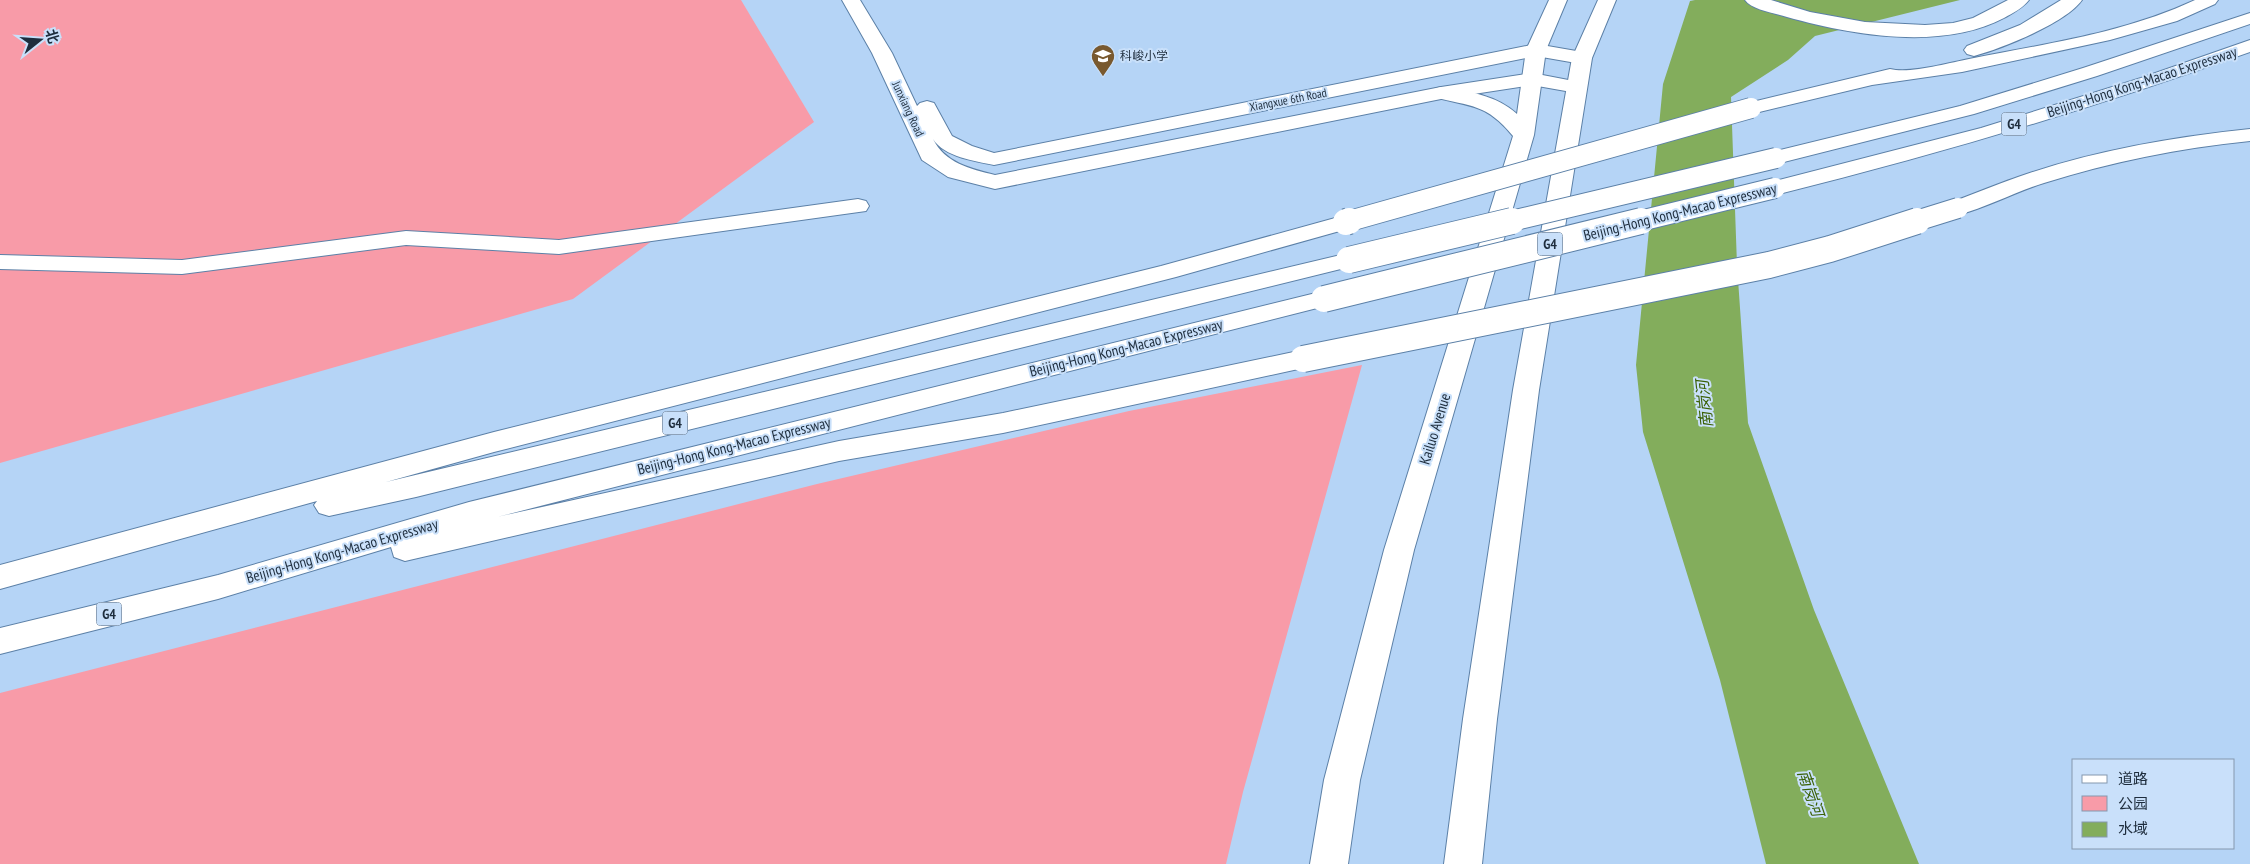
<svg xmlns="http://www.w3.org/2000/svg" width="2250" height="864" font-family="'PT Sans Narrow','Noto Sans SC',sans-serif">
<rect width="100%" height="100%" fill="#b5d4f6"/>
<path fill="#f89ba8" d="M 0,0 L 741,0 L 814,122 L 573,299 L 0,463 Z
M 1362,365 L 1243,792 L 1226,864 L 0,864 L 0,693 L 817,484 L 1129,411 Z"/>
<path fill="#83ad5c" d="M 1695,0 L 1960,0 L 1815,36 L 1788,60 L 1731,97 L 1737,265 L 1748,423 L 1814,610 L 1919,864 L 1766,864 L 1720,680 L 1643,432 L 1636,365 L 1663,84 L 1690,1 Z"/>
<g fill="none" stroke-linecap="round" stroke-linejoin="round">
<g stroke="#5c80a7" stroke-width="2">
<path id="minor" d="M 842,0 L 860,0 L 892,53 L 917,106 L 920,103 L 927,101 L 934,103 L 952,136 L 972,146 L 994,153 L 1536,44 L 1582,52 L 1589,54 L 1592,58 L 1589,62 L 1582,64 L 1536,56 L 994,165 C 975,161 944,157 933,139 C 945,163 970,169 995,175 L 1441,87 L 1532,73 L 1584,83 L 1587,87 L 1584,91 L 1577,93 L 1532,85 L 1441,99 L 995,189 L 948,177 L 922,160 L 872,53 Z
M 858,199 L 866,201 L 869,206 L 866,211 L 559,254 L 406,245 L 182,274 L 0,269 L 0,255 L 182,260 L 406,231 L 559,240 Z"/>
</g>
<g stroke="#5c80a7" stroke-width="2">
<path id="major" d="M 1549,0 L 1567,0 L 1546,50 L 1534,135 L 1414,550 L 1360,780 L 1348,864 L 1310,864 L 1324,780 L 1384,550 L 1513,136 C 1486,103 1471,107 1434,97 L 1431,93 L 1434,89 L 1441,87 C 1468,91 1496,95 1517,114 L 1526,50 Z
M 1598,0 L 1616,0 L 1592,58 L 1539,390 L 1497,719 L 1482,864 L 1444,864 L 1463,719 L 1513,390 L 1572,58 Z"/>
</g>
<g stroke="#5c80a7" stroke-width="2">
<path id="highway" d="M 1745,0 L 1771,0 L 1810,12 L 1865,22 L 1925,25 L 1953,23 L 1973,18 L 2008,0 L 2029,0 C 2023,8 2013,13 2004,18 C 1942,51 1851,35 1787,17 C 1775,13 1752,10 1745,0 Z
M 2061,0 L 2082,0 C 2066,23 2001,49 1974,56 L 1967,54 L 1964,50 L 1967,46 L 2020,25 Z
M 2195,0 L 2218,0 L 2215,4 L 2177,21 L 2110,40 L 1962,72 L 1872,85 L 1751,114 L 1744,112 L 1741,108 L 1744,104 L 1890,69 C 1910,74 1948,63 1969,59 C 2044,44 2125,33 2195,0 Z
M 2250,13 L 2250,24 L 2097,76 L 1974,114 L 1776,164 L 1768,163 L 1765,158 L 1768,153 L 1960,106 L 2083,68 Z
M 2250,40 L 2250,52 C 2094,108 1936,155 1775,195 L 1767,193 L 1764,188 L 1767,183 L 1981,128 L 2141,78 Z
M 2250,129 L 2250,141 C 2180,148 2111,162 2044,183 C 2015,192 1988,207 1958,215 L 1950,213 L 1947,208 L 1950,203 C 1973,194 1995,185 2018,177 C 2092,151 2172,137 2250,129 Z
M 1346,215 L 1354,217 L 1357,222 L 1354,227 L 1176,277 L 494,452 L 386,482 L 1349,253 L 1357,255 L 1361,260 L 1357,265 L 416,497 L 329,516 L 319,513 L 314,505 L 317,501 L 0,589 L 0,565 L 494,432 L 1161,266 Z
M 1324,291 L 1333,294 L 1336,299 L 1333,304 L 497,517 L 839,441 L 1003,413 L 1303,350 L 1312,353 L 1316,359 L 1312,365 L 1303,368 L 1003,433 L 839,461 L 405,561 L 394,557 L 391,547 L 218,599 L 0,654 L 0,628 L 218,575 L 469,502 Z"/>
</g>
<use href="#minor" fill="#fff" fill-rule="evenodd"/>
<use href="#major" fill="#fff" fill-rule="evenodd"/>
<use href="#highway" fill="#fff" fill-rule="evenodd"/>
<g stroke="#5c80a7" stroke-width="22" stroke-linecap="butt">
<path id="highway-bridge-far1" d="M 1346,222 L 1751,108
M 1507,222 L 1776,158
M 1636,222 L 1775,188
M 1913,222 L 1958,208"/>
</g>
<g stroke="#5c80a7" stroke-width="28" stroke-linecap="butt">
<path id="highway-bridge" d="M 1346,222 L 1349,221
M 1349,260 L 1512,221
M 1324,299 L 1641,221
M 1303,359 L 1769,265 L 1830,249 L 1917,221"/>
</g>
<use href="#highway-bridge-far1" stroke="#fff" stroke-width="20"/>
<use href="#highway-bridge" stroke="#fff" stroke-width="26"/>
</g>
<defs>
<g id="school-pin" transform="scale(1.25)"><path d="M0 17L-7.5 6A9.5 9.5 0 1 1 7.5 6Z" fill="#79592f" stroke="#c9e0fa"/><path d="M0-5L7-2L0 1L-7-2ZM-4 1L0 2.5L4 1V4Q0 6-4 4Z" fill="#fff"/></g>
</defs>
<g fill-rule="evenodd">
<use href="#school-pin" x="1103" y="56"/>
</g>
<g text-anchor="middle" stroke-width="4" stroke-linejoin="round" paint-order="stroke">
<g font-size="12" fill="#1e2d3d" stroke="#c9e0fa" text-anchor="start">
<text x="1120" y="60">科峻小学</text>
</g>
<g font-size="12" fill="#1e2d3d" stroke="#c9e0fa">
<text transform="translate(1288 100) rotate(-11)" y="4">Xiangxue 6th Road</text>
<text transform="translate(908 109) rotate(65)" y="4">Junxiang Road</text>
</g>
<g fill="#c9e0fa" stroke="#516376" stroke-width="1">
<rect x="2001.5" y="112.5" width="25" height="23" rx="4"/>
<rect x="1537.5" y="232.5" width="25" height="23" rx="4"/>
<rect x="662.5" y="411.5" width="25" height="23" rx="4"/>
<rect x="96.5" y="602.5" width="25" height="23" rx="4"/>
</g>
<g font-size="14" font-weight="bold" fill="#1e2d3d">
<text x="2014" y="129">G4</text>
<text x="1550" y="249">G4</text>
<text x="675" y="428">G4</text>
<text x="109" y="619">G4</text>
</g>
<g font-size="15" fill="#1e2d3d" stroke="#c9e0fa">
<text transform="translate(2142 82) rotate(-18)" y="5">Beijing-Hong Kong-Macao Expressway</text>
<text transform="translate(1680 212) rotate(-14)" y="5">Beijing-Hong Kong-Macao Expressway</text>
<text transform="translate(1126 348) rotate(-14)" y="5">Beijing-Hong Kong-Macao Expressway</text>
<text transform="translate(1435 429) rotate(-73)" y="5">Kailuo Avenue</text>
<text transform="translate(734 446) rotate(-14)" y="5">Beijing-Hong Kong-Macao Expressway</text>
<text transform="translate(342 551) rotate(-16)" y="5">Beijing-Hong Kong-Macao Expressway</text>
</g>
<g font-size="16" font-style="italic" fill="#3b6106" stroke="#c9e0fa">
<text transform="translate(1704 404) rotate(-96)" y="6">南岗河</text>
<text transform="translate(1811 793) rotate(71)" y="6">南岗河</text>
</g>
</g>
<rect x="2072" y="759" width="162" height="90" fill="#c9e0fa" stroke="#8598ae"/>
<rect x="2082" y="775" width="25" height="8" fill="#ffffff" stroke="#8598ae"/>
<text x="2118" y="784" font-size="15" fill="#1e2d3d">道路</text>
<rect x="2082" y="796" width="25" height="15" fill="#f89ba8" stroke="#8598ae"/>
<text x="2118" y="809" font-size="15" fill="#1e2d3d">公园</text>
<rect x="2082" y="822" width="25" height="15" fill="#83ad5c" stroke="#8598ae"/>
<text x="2118" y="834" font-size="15" fill="#1e2d3d">水域</text>
<g transform="translate(40 40) rotate(73)" stroke="#c9e0fa" stroke-width="4" paint-order="stroke">
<path d="M0-4L9 19L0 12L-9 19Z" fill="#1e2d3d"/>
<text y="-8" font-size="14" font-weight="bold" text-anchor="middle" fill="#1e2d3d">北</text>
</g>
</svg>
